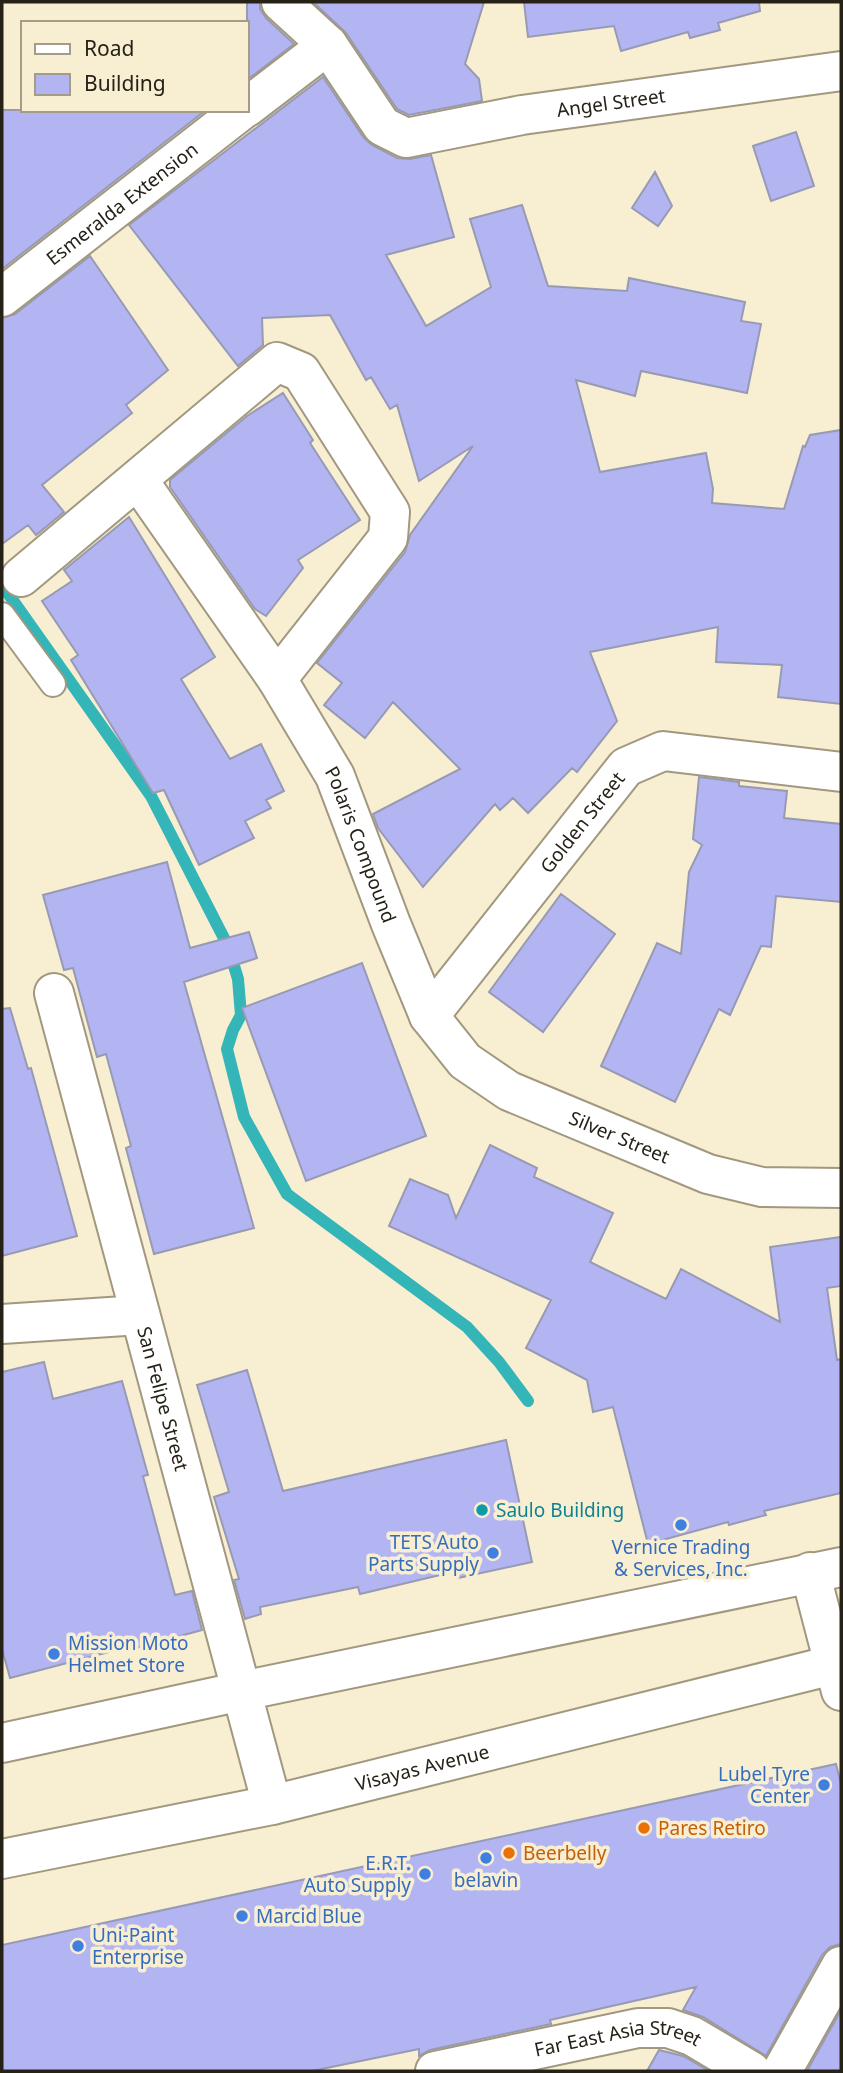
<svg xmlns="http://www.w3.org/2000/svg" width="843" height="2073" font-family="'Noto Sans',sans-serif">
<rect width="100%" height="100%" fill="#f8eed2"/>
<g fill="none" stroke-linecap="round" stroke-linejoin="round">
<path stroke="#34b5b8" stroke-width="12" d="M 2,585 L 151,796 L 228,946 L 238,979 L 241,1015 L 233,1030 L 227,1049 L 244,1117 L 287,1194 L 467,1327 L 499,1362 L 528,1401"/>
</g>
<path fill="#b2b5f2" stroke="#989ab4" stroke-width="2" d="M 247,2 L 260,2 L 260,9 L 266,18 L 294,44 L 247,80 Z
M 313,2 L 484,2 L 465,64 L 479,79 L 482,101 L 409,115 L 397,109 L 346,33 Z
M 524,2 L 759,2 L 760,11 L 718,23 L 720,30 L 690,38 L 688,32 L 621,51 L 614,26 L 528,37 Z
M 323,77 L 364,138 L 372,145 L 397,158 L 410,159 L 431,155 L 454,237 L 386,255 L 426,326 L 491,287 L 470,219 L 522,205 L 548,286 L 627,291 L 629,278 L 745,302 L 741,321 L 761,324 L 747,393 L 641,371 L 635,396 L 576,380 L 600,472 L 706,453 L 713,489 L 712,503 L 784,509 L 803,446 L 805,447 L 810,435 L 841,430 L 841,704 L 778,697 L 782,665 L 716,662 L 718,627 L 590,652 L 617,721 L 577,772 L 572,768 L 528,813 L 513,798 L 500,810 L 495,804 L 423,887 L 378,828 L 373,814 L 460,769 L 393,702 L 365,738 L 324,705 L 342,683 L 317,663 L 405,552 L 410,535 L 473,446 L 419,481 L 397,405 L 390,409 L 371,377 L 366,380 L 330,315 L 262,318 L 263,345 L 238,366 L 129,225 Z
M 2,110 L 206,110 L 2,269 Z
M 796,132 L 814,186 L 771,201 L 753,146 Z
M 655,172 L 672,206 L 658,226 L 632,208 Z
M 90,256 L 168,370 L 126,405 L 132,413 L 42,485 L 64,512 L 36,535 L 28,525 L 2,544 L 2,318 L 15,314 Z
M 283,393 L 313,440 L 310,443 L 360,520 L 298,560 L 303,568 L 266,616 L 255,609 L 170,487 L 170,480 L 247,416 Z
M 129,517 L 215,657 L 181,679 L 230,759 L 261,744 L 284,791 L 266,800 L 271,808 L 245,821 L 254,838 L 199,865 L 164,790 L 153,793 L 71,660 L 78,655 L 42,601 L 72,581 L 64,570 Z
M 699,777 L 739,782 L 739,786 L 787,791 L 784,818 L 841,824 L 841,902 L 776,896 L 771,947 L 761,946 L 730,1015 L 719,1009 L 675,1102 L 601,1066 L 657,943 L 681,954 L 689,872 L 702,845 L 693,839 Z
M 167,862 L 190,948 L 249,932 L 257,958 L 184,982 L 254,1228 L 154,1254 L 126,1148 L 131,1146 L 106,1054 L 97,1057 L 73,968 L 64,970 L 43,895 Z
M 561,894 L 615,934 L 543,1032 L 489,992 Z
M 362,963 L 426,1136 L 306,1181 L 242,1008 Z
M 10,1008 L 28,1069 L 31,1068 L 77,1236 L 2,1256 L 2,1009 Z
M 490,1145 L 537,1168 L 534,1177 L 613,1213 L 590,1262 L 666,1299 L 681,1269 L 780,1322 L 770,1247 L 841,1237 L 841,1286 L 827,1288 L 837,1360 L 841,1359 L 841,1493 L 764,1511 L 766,1515 L 729,1525 L 728,1522 L 648,1544 L 613,1407 L 593,1412 L 587,1380 L 526,1348 L 551,1300 L 389,1226 L 410,1179 L 448,1195 L 456,1218 Z
M 44,1362 L 53,1399 L 122,1381 L 148,1475 L 143,1476 L 175,1595 L 192,1591 L 202,1630 L 129,1650 L 128,1647 L 10,1678 L 2,1649 L 2,1372 Z
M 247,1370 L 283,1491 L 506,1440 L 532,1562 L 458,1578 L 457,1571 L 360,1594 L 358,1587 L 260,1607 L 261,1614 L 245,1619 L 234,1580 L 239,1579 L 214,1497 L 229,1492 L 197,1385 Z
M 836,1764 L 841,1784 L 841,1944 L 830,1947 L 822,1955 L 766,2056 L 703,2017 L 683,2010 L 696,1987 L 550,2020 L 551,2024 L 430,2050 L 419,2056 L 419,2049 L 312,2071 L 2,2071 L 2,1945 Z
M 841,2010 L 841,2071 L 807,2071 Z
M 659,2050 L 683,2056 L 709,2071 L 647,2071 Z"/>
<g fill="none" stroke-linecap="round" stroke-linejoin="round">
<g stroke="#a2987f" stroke-width="28">
<path id="service" d="M 2,615 L 53,684"/>
</g>
<g stroke="#a2987f" stroke-width="42">
<g id="minor">
<path id="s1" d="M 281,2 L 328,45 L 382,126 L 406,138 L 522,115 L 841,71"/>
<path d="M 247,107 L 328,45"/>
<path id="s2" d="M 2,297 L 242,110"/>
<path id="s3" d="M 138,480 L 277,679 L 335,776 L 391,924 L 429,1016 L 465,1061 L 509,1091 L 708,1174 L 762,1187 L 841,1188"/>
<path d="M 21,577 L 277,362 L 301,372 L 390,512 L 388,538 L 277,679"/>
<path id="s4" d="M 54,993 L 272,1805"/>
<path id="s5" d="M 429,1016 L 626,767 L 663,751 L 841,772"/>
<path d="M 2,1324 L 140,1315"/>
<path d="M 810,1572 L 841,1691"/>
<path id="s6" d="M 435,2071 L 638,2028 L 668,2028 L 692,2036 L 751,2071"/>
<path d="M 782,2071 L 841,1966"/>
</g>
</g>
<g stroke="#a2987f" stroke-width="42">
<g id="secondary">
<path d="M 2,1743 L 242,1691 L 841,1567"/>
<path id="s7" d="M 2,1859 L 272,1805 L 841,1663"/>
</g>
</g>
<use href="#service" stroke="#fff" stroke-width="24"/>
<use href="#minor" stroke="#fff" stroke-width="38"/>
<use href="#secondary" stroke="#fff" stroke-width="38"/>
</g>
<circle fill="#0f9aa8" stroke="#f8eed2" stroke-width="2.5" cx="482" cy="1510" r="7"/>
<g fill="#3f7fe0" stroke="#f8eed2" stroke-width="2.5">
<circle cx="681" cy="1525" r="7"/>
<circle cx="493" cy="1553" r="7"/>
<circle cx="54" cy="1654" r="7"/>
<circle cx="824" cy="1785" r="7"/>
<circle cx="486" cy="1858" r="7"/>
<circle cx="425" cy="1874" r="7"/>
<circle cx="242" cy="1916" r="7"/>
<circle cx="78" cy="1946" r="7"/>
</g>
<g fill="#e8710a" stroke="#f8eed2" stroke-width="2.5">
<circle cx="644" cy="1828" r="7"/>
<circle cx="509" cy="1853" r="7"/>
</g>
<g text-anchor="middle" stroke-width="7" stroke-linejoin="round" paint-order="stroke">
<g font-size="19" fill="#262218" stroke="#f8eed2">
<text dy="7" stroke="none"><textPath href="#s1" startOffset="396">Angel Street</textPath></text>
<text dy="7" stroke="none"><textPath href="#s2" startOffset="152">Esmeralda Extension</textPath></text>
<text dy="7" stroke="none"><textPath href="#s5" startOffset="247">Golden Street</textPath></text>
<text dy="7" stroke="none"><textPath href="#s3" startOffset="429">Polaris Compound</textPath></text>
<text dy="7" stroke="none"><textPath href="#s3" startOffset="844">Silver Street</textPath></text>
<text dy="7" stroke="none"><textPath href="#s4" startOffset="420">San Felipe Street</textPath></text>
<text dy="7" stroke="none"><textPath href="#s7" startOffset="430">Visayas Avenue</textPath></text>
<text dy="7" stroke="none"><textPath href="#s6" startOffset="187">Far East Asia Street</textPath></text>
</g>
<g font-size="19" fill="#0d838f" stroke="#f8eed2" text-anchor="start">
<text x="496" y="1517">Saulo Building</text>
</g>
<g font-size="19" fill="#366cbe" stroke="#f8eed2" text-anchor="end">
<text x="479" y="1549">TETS Auto<tspan x="479" dy="22">Parts Supply</tspan></text>
<text x="681" y="1554" text-anchor="middle">Vernice Trading<tspan x="681" dy="22">&amp; Services, Inc.</tspan></text>
<text x="68" y="1650" text-anchor="start">Mission Moto<tspan x="68" dy="22">Helmet Store</tspan></text>
<text x="810" y="1781">Lubel Tyre<tspan x="810" dy="22">Center</tspan></text>
<text x="411" y="1870">E.R.T.<tspan x="411" dy="22">Auto Supply</tspan></text>
<text x="486" y="1887" text-anchor="middle">belavin</text>
<text x="256" y="1923" text-anchor="start">Marcid Blue</text>
<text x="92" y="1942" text-anchor="start">Uni-Paint<tspan x="92" dy="22">Enterprise</tspan></text>
</g>
<g font-size="19" fill="#c56008" stroke="#f8eed2" text-anchor="start">
<text x="658" y="1835">Pares Retiro</text>
<text x="523" y="1860">Beerbelly</text>
</g>
</g>
<rect width="843" height="2073" fill="none" stroke="#262218" stroke-width="7"/>
<rect x="21" y="21" width="228" height="91" fill="#f8eed2" stroke="#a49c88" stroke-width="2"/>
<rect x="35" y="44" width="35" height="10" fill="#ffffff" stroke="#a49c88" stroke-width="2"/>
<text x="84" y="56" font-size="21" fill="#262218">Road</text>
<rect x="35" y="74" width="35" height="21" fill="#b2b5f2" stroke="#a49c88" stroke-width="2"/>
<text x="84" y="91" font-size="21" fill="#262218">Building</text>
</svg>
